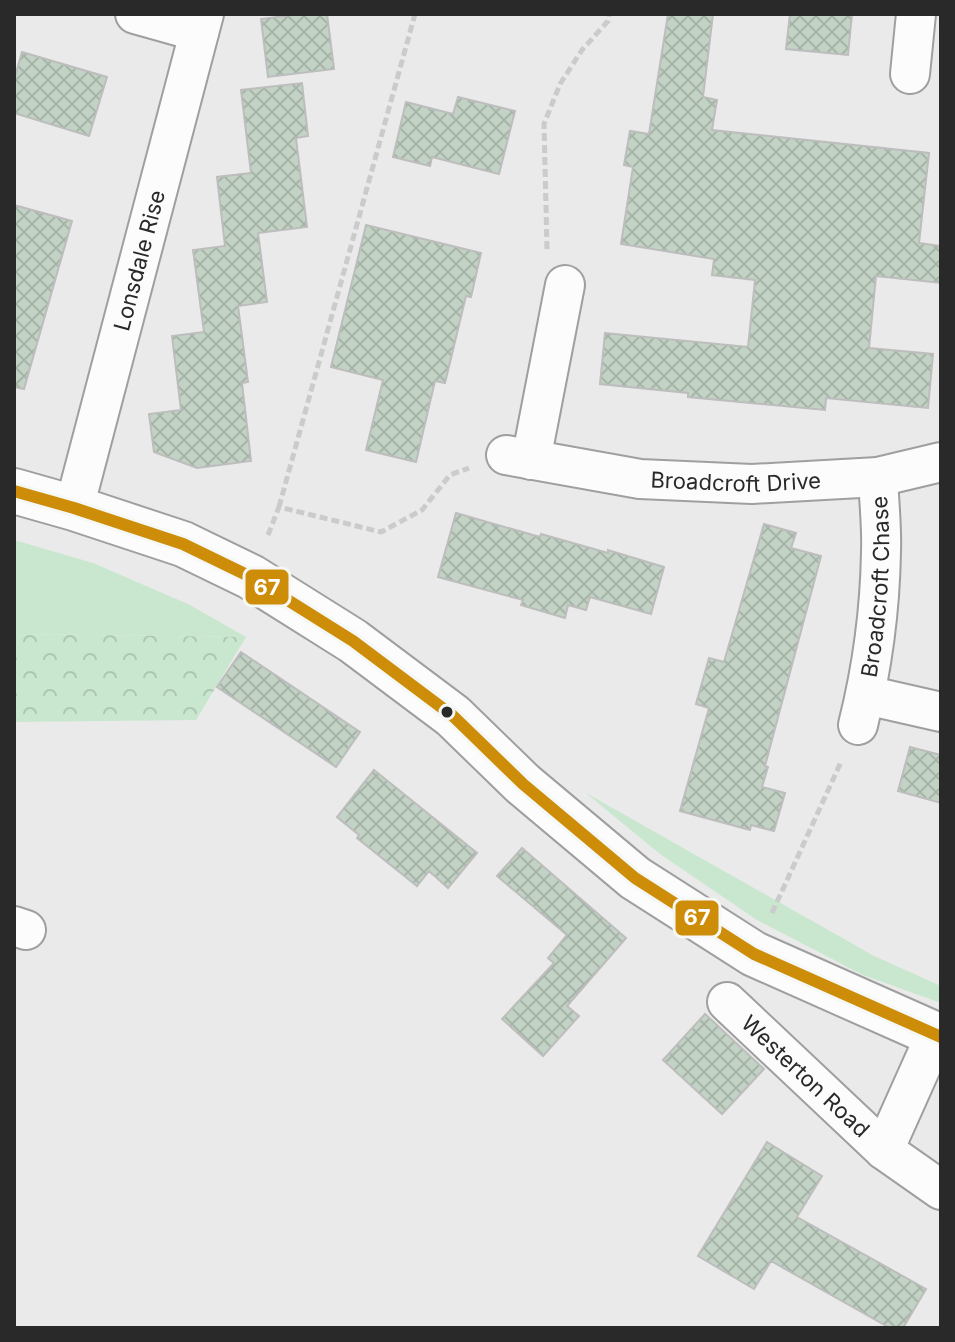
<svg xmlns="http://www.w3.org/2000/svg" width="955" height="1342" font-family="Inter,sans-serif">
<defs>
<pattern id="forest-crowns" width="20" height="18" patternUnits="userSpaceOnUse" patternTransform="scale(2)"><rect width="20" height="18" fill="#c9e7ce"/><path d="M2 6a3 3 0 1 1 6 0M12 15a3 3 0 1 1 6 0" fill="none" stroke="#adc6b1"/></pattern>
<pattern id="building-cross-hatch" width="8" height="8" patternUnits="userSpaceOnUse" patternTransform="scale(2)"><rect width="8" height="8" fill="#c2d3c5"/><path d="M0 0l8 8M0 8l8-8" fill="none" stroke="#a7b5a9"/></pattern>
</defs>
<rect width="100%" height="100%" fill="#e9eae9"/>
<path fill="#c9e7ce" d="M 14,540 L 93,563 L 190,605 L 246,637 L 14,634 Z
M 586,793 L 874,956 L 941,986 L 941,1003 L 863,975 L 757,920 L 660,854 Z"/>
<path fill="url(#forest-crowns)" d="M 14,634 L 246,637 L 196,720 L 14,722 Z"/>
<path fill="url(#building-cross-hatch)" stroke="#bcbdbc" stroke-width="2" d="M 300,14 L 327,14 L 334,69 L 268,77 L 261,19 Z
M 668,14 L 713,14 L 703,97 L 717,100 L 712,130 L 929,153 L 919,243 L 941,246 L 941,283 L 876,276 L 869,348 L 933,354 L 928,408 L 826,398 L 825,410 L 688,397 L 688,393 L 600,384 L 605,333 L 748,347 L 755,280 L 712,275 L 714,259 L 621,244 L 633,167 L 624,165 L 630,131 L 649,134 Z
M 790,14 L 852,14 L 848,55 L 786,49 Z
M 22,52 L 107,77 L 89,136 L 14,113 L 14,80 Z
M 302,83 L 308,136 L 296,138 L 307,227 L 258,233 L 267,302 L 238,306 L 248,382 L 242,383 L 251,461 L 197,468 L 154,452 L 149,414 L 181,410 L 172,336 L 204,332 L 193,250 L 225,246 L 217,177 L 251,173 L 241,90 Z
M 458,97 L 515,111 L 499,174 L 432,157 L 430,166 L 393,157 L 406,102 L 453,114 Z
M 14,205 L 72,221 L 24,389 L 14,387 Z
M 366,225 L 481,253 L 471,297 L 466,296 L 445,383 L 435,381 L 416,462 L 366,450 L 383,380 L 331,367 Z
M 456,513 L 540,537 L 541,534 L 608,553 L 608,550 L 664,567 L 651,614 L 590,597 L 586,610 L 568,605 L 565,618 L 521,605 L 523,600 L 438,577 Z
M 764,524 L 796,533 L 791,548 L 821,556 L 765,766 L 768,767 L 762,787 L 785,793 L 774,831 L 751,825 L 750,830 L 680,811 L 709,708 L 696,704 L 709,658 L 724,662 Z
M 241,652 L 360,732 L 336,767 L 217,687 Z
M 910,747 L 941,755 L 941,803 L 898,791 Z
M 374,770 L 477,853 L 448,888 L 429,871 L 417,886 L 357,838 L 359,835 L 337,817 Z
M 522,848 L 626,938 L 567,1006 L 579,1016 L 543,1056 L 502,1019 L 554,963 L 548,958 L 567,935 L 497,876 Z
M 705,1014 L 764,1069 L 722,1114 L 663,1060 Z
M 767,1142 L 822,1176 L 797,1217 L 926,1289 L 903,1328 L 890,1328 L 771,1261 L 754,1289 L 698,1256 Z"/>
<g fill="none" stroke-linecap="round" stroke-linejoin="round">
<g stroke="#9e9f9e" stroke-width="42">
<g id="street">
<path d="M 135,14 L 199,32"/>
<path d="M 910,74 L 916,14"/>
<path id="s1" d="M 506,455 L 640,479 L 752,484 L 878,477 L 941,462"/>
<path d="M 531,460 L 565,285"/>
<path id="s2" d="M 74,508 L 204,14"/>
<path d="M 866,695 L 941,712"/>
<path id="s3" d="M 858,725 C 872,669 880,610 881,552 C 882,527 879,502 878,477"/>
<path d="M 14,926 L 26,930"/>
<path id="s4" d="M 727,1002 L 884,1150 L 941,1190"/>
<path d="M 884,1150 L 935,1036"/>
</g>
</g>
<g stroke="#9e9f9e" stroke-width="48">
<path id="secondary" d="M 14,491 L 74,508 L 183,544 L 251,577 L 353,641 L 453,716 L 523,784 L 635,878 L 754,954 L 941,1037"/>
</g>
<path stroke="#cacbca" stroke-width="5" stroke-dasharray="8 4" stroke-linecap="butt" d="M 547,249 L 544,124 L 560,84 L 582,50 L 608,21 L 609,14
M 279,507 L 415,14
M 268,535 L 279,507 L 381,532 L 422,510 L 450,475 L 469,468
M 772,913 L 841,762"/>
<use href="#street" stroke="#fcfcfc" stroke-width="38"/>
<use href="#secondary" stroke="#fcfcfc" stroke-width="44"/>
<g stroke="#f5f8f5" stroke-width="18">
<path id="bus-1" d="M 14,491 L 74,508 L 183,544 L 251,577 L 353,641 L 453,716 L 523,784 L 635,878 L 754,954 L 941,1037"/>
</g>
<use href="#bus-1" stroke="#ce8d08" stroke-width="12"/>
</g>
<circle fill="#282928" stroke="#f5f8f5" stroke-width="3" cx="447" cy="712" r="7"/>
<g text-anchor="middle" stroke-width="8" stroke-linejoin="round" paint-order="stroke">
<g font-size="22" fill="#282928" stroke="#f5f8f5">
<text dy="8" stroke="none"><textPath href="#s2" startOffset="256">Lonsdale Rise</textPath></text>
<text dy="8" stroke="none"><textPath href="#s1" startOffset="232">Broadcroft Drive</textPath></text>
<text dy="8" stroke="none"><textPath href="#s3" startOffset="140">Broadcroft Chase</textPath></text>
<text dy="8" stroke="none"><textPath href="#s4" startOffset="108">Westerton Road</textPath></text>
</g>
</g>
<g stroke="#f5f8f5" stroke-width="3">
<rect x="244" y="568" width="46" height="38" rx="8" fill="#ce8d08"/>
<rect x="674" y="899" width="46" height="38" rx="8" fill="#ce8d08"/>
</g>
<g font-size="22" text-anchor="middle" font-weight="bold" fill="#fff">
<text x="267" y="595">67</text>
<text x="697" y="925">67</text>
</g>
<rect width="955" height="1342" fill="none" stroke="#282928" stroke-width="32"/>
</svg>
